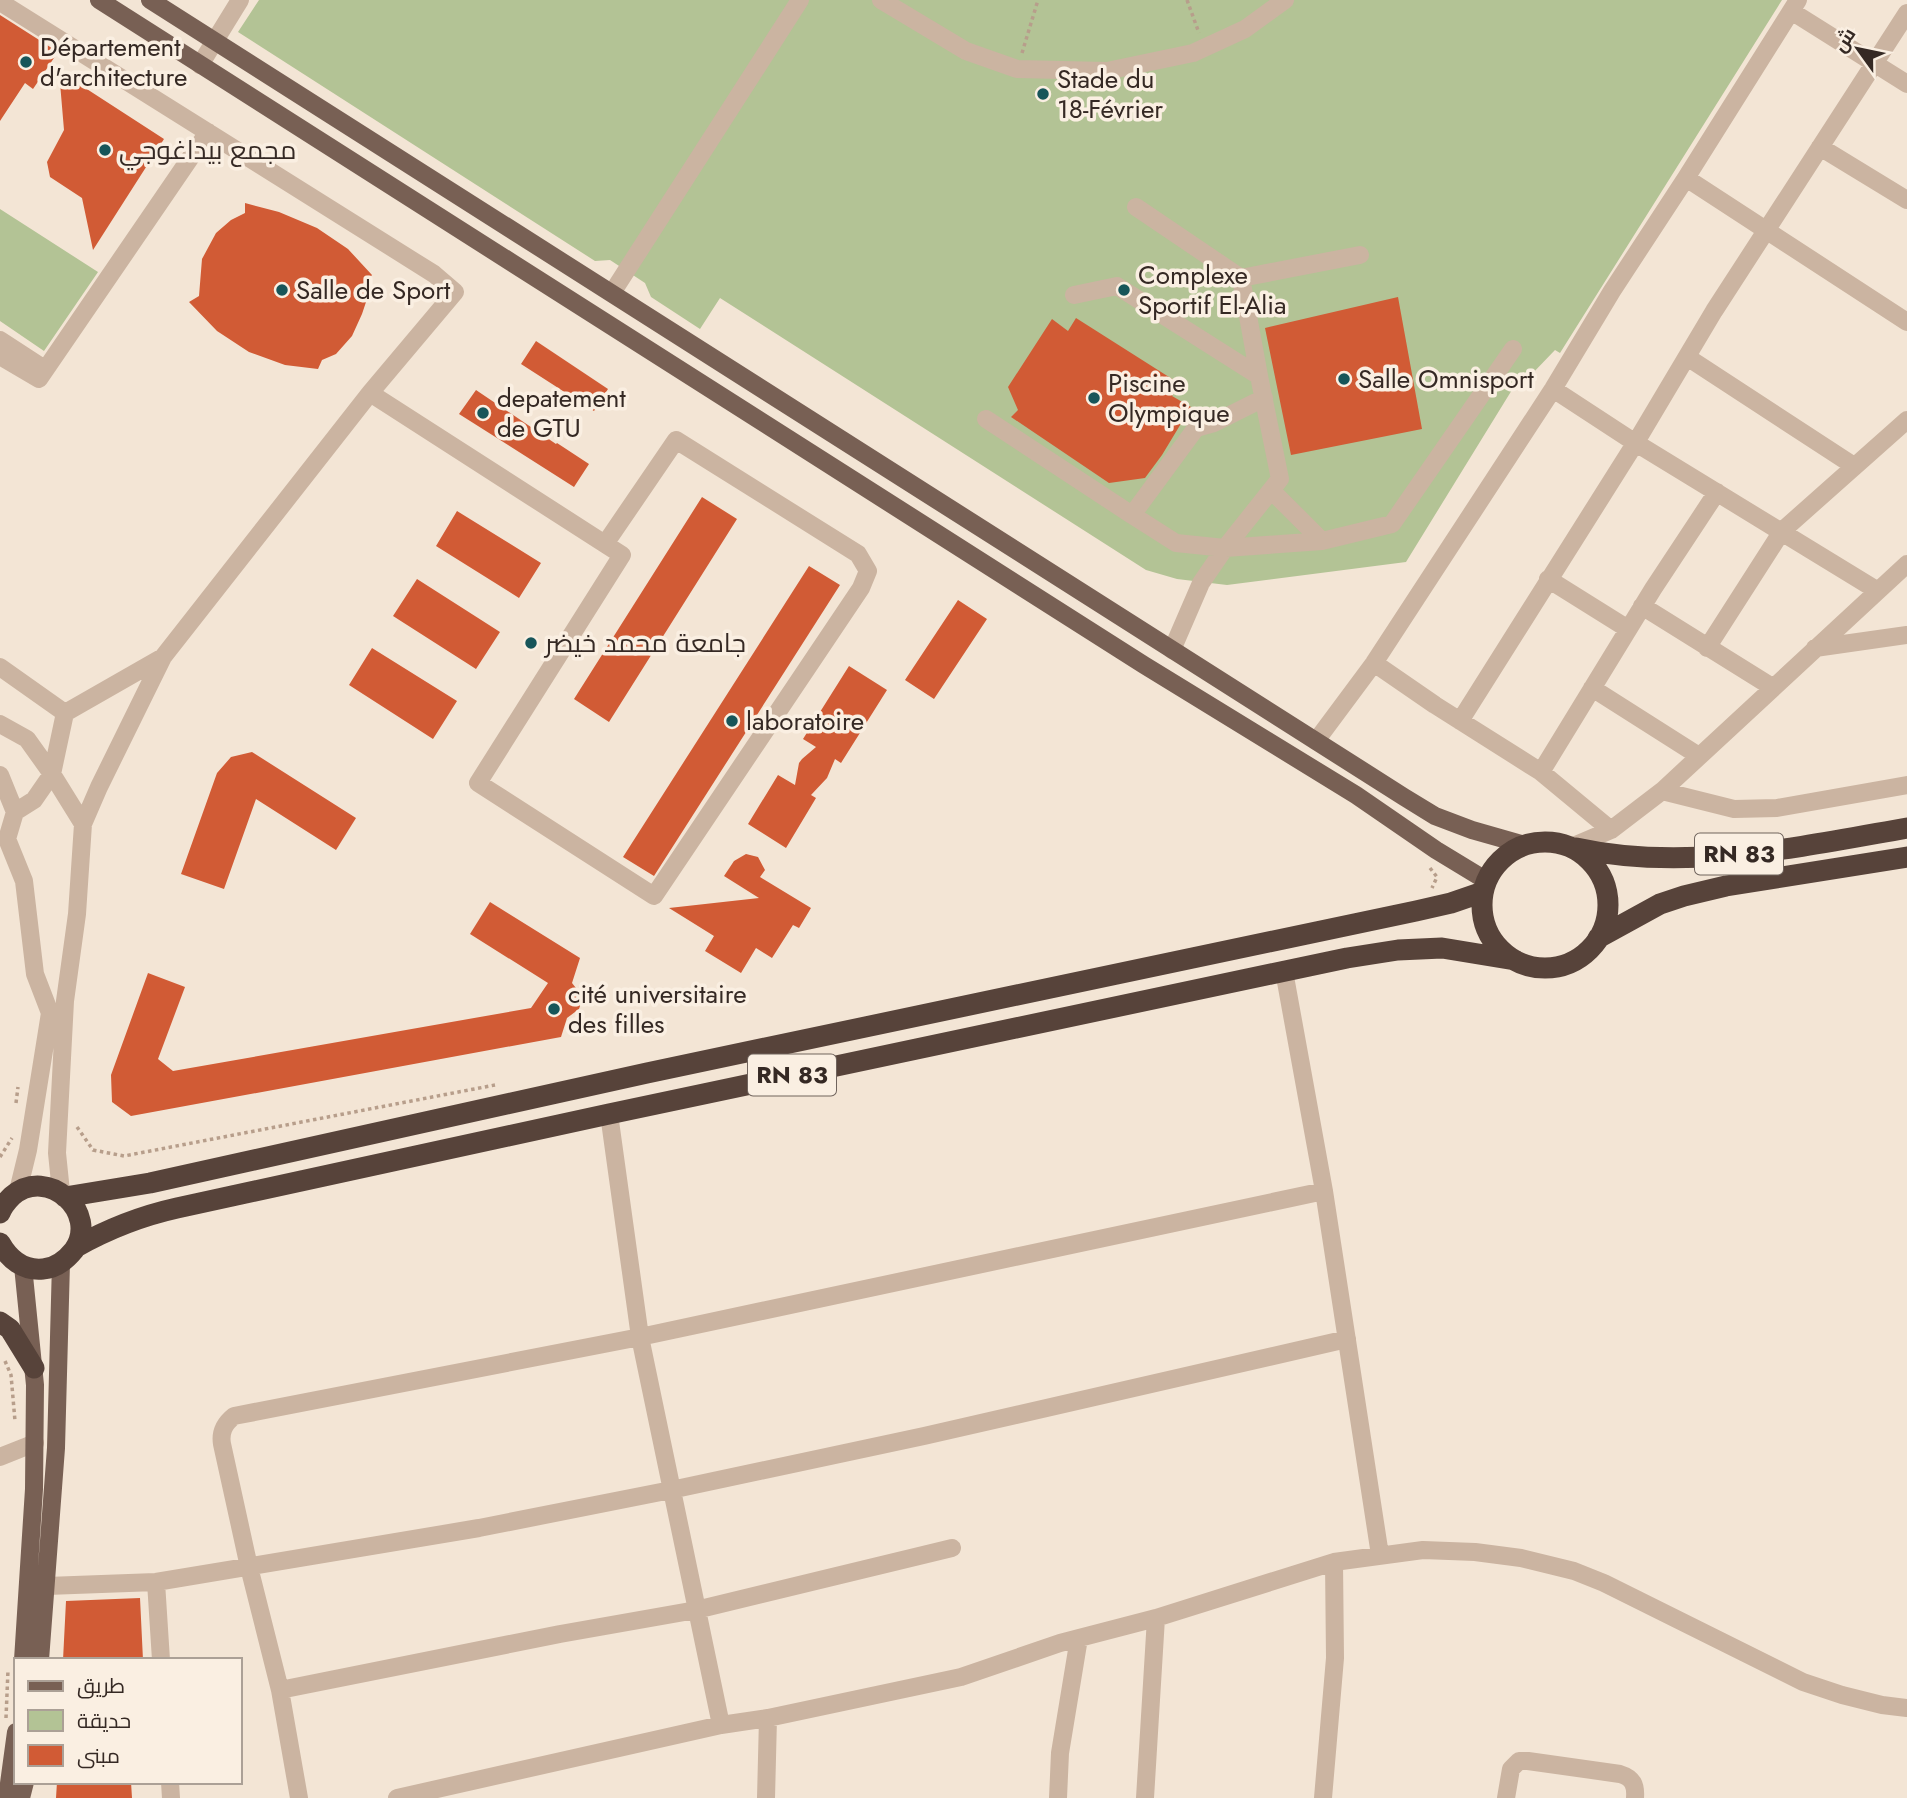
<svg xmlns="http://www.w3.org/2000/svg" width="1907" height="1798" font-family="Jost,Cairo,sans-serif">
<rect width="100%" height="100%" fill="#f3e5d5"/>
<path fill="#b3c395" d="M 259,0 L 1782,0 L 1560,353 L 1555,350 L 1530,376 L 1523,372 L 1406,562 L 1227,585 L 1177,579 L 1146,570 L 720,298 L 700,329 L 651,297 L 645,283 L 610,260 L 595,261 L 238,32 Z
M 0,209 L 98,272 L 44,351 L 0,321 Z"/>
<path fill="#d15b35" d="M 0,15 L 58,52 L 33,89 L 25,83 L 0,121 Z
M 59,71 L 164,139 L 93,250 L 82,198 L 50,177 L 47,162 L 64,130 Z
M 245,203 L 279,212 L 317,228 L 348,249 L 372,275 L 365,284 L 367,299 L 362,314 L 352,336 L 336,354 L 322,360 L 318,369 L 285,365 L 249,352 L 217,331 L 189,302 L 199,296 L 202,259 L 216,233 L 231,220 L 245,213 Z
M 1398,297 L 1422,429 L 1291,455 L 1265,328 Z
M 1076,318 L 1180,384 L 1172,396 L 1191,407 L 1162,455 L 1145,478 L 1109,483 L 1011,417 L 1018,410 L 1008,387 L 1052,319 L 1068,331 Z
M 536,341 L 608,389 L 594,411 L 521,364 Z
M 476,390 L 556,444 L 557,443 L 589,464 L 574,487 L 459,414 Z
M 702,497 L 737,519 L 609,722 L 574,699 Z
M 457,511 L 541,563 L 519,598 L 436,546 Z
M 809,566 L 840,585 L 654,876 L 623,857 Z
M 417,579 L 500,632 L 476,669 L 393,616 Z
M 958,600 L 987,619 L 934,699 L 905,680 Z
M 372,648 L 457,701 L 433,739 L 349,685 Z
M 849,666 L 887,690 L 841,763 L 835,759 L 827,778 L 811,795 L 816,798 L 786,848 L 748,824 L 778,775 L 795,785 L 799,763 L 802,759 L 816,747 L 803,739 Z
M 252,752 L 356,818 L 336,850 L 256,799 L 224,889 L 181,874 L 217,773 L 231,757 Z
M 746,854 L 758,857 L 765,870 L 760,877 L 811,908 L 799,928 L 793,925 L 772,958 L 756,948 L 741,973 L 705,951 L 714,936 L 669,908 L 759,898 L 724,876 L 734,861 Z
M 490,902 L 580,958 L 572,983 L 583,997 L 579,1009 L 567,1018 L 561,1037 L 131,1116 L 112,1102 L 111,1075 L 148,973 L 185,987 L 158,1059 L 173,1071 L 531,1008 L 548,983 L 470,934 Z
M 140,1598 L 143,1660 L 63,1660 L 66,1601 Z
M 57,1782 L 131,1782 L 132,1798 L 56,1798 Z"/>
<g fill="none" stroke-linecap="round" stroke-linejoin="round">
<path stroke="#b79e8b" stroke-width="3.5" stroke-dasharray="3.5 3.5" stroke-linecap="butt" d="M 1187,0 L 1199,33
M 1022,53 L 1038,0
M 1430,868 L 1437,877 L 1432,888
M 16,1103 L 18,1087
M 77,1127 L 93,1150 L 124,1156 L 495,1085
M 0,1157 L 12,1138
M 5,1361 L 11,1375 L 15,1421
M 6,1718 L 8,1670"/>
<path stroke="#cbb4a1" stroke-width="18" d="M 881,0 L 966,51 L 1017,69 L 1107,71 L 1193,53 L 1245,29 L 1285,0
M 0,2 L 434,274 L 455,292 L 370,393 L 163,657 L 99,787 L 83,824 L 77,914 L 65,1001 L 57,1153 L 61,1192
M 1791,11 L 1907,84
M 200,65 L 240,0
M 1820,147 L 1907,200
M 1686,178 L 1907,322
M 1136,207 L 1241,278 L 1259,376
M 1241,278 L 1360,255
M 612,293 L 800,0
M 1074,295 L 1117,286 L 1259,376 L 1280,479 L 1225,548 L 1201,583 L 1172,650
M 0,340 L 43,368
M 0,356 L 39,379 L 208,132
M 1687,357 L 1854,466
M 1553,389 L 1631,440 L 1878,591
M 370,393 L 622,555 L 478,783 L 654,896 L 861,588 L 868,571 L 858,554 L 676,440 L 605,544
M 1264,398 L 1214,423 L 1196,428 L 1132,515 L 1176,543 L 1225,548 L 1322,541 L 1271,490
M 986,419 L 1132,515
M 1322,541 L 1392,524 L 1513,349
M 1548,579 L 1628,629
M 1642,606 L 1772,687
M 1707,648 L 1782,531 L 1907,420
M 1815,648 L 1907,635
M 1374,663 L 1435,705 L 1541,772 L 1611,830
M 0,667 L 65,713 L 52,774 L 34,800 L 15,812 L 7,839 L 24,881 L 35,974 L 50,1013 L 28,1150 L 18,1191
M 1592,688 L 1699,756
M 65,713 L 163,657
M 1460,721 L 1636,442 L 1714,311 L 1907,13
M 0,724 L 27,739 L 52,774 L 83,824
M 1316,741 L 1374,663 L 1553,389 L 1612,291 L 1686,178 L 1798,0
M 1541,772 L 1653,589 L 1717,492
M 0,775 L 15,812
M 1662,791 L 1734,809 L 1777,808 L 1907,785
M 1571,847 L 1611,830 L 1662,791 L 1907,564
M 1284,971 L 1324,1191 L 1380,1555
M 609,1114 L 640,1337 L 721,1725
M 0,1457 L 35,1443
M 156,1582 L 161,1660
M 47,1586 L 156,1582 L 479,1528 L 671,1490 L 924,1436 L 1347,1339
M 280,1690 L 560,1634 L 696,1610 L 952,1548
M 170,1782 L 171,1798
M 299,1798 L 280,1690 L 249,1567 L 222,1444 C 220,1432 224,1424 234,1416 L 640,1337 L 1324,1191
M 397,1798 L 721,1725 L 768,1718 L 961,1677 L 1060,1643 L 1156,1618 L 1334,1562 L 1423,1550 L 1475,1552 L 1521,1558 L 1574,1571 L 1604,1583 L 1803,1682 L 1842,1695 L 1882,1705 L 1907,1708
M 766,1798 L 768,1718
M 1058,1798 L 1060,1753 L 1079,1638
M 1145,1798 L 1156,1618
M 1323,1798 L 1335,1658 L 1334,1562
M 1506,1798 L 1511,1769 L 1519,1761 L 1528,1761 L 1620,1774 C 1633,1778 1636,1785 1635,1798"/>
<path stroke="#786054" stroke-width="18" d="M 99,0 L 1144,665 L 1356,795 L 1436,850 L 1487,881
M 150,0 L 1404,797 L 1435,816 L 1472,830 L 1525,845
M 23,1266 L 35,1385 L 34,1489 L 23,1660
M 40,1660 L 56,1448 L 61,1263
M 7,1798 L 16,1732
M 21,1798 L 25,1782"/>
<path stroke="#57433a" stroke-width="21" d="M1482 905a63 63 0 1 1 126 0a63 63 0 1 1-126 0Z
M 1576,848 C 1685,872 1799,847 1907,828
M 1598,938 L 1660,904 L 1684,896 L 1726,886 L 1907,857
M 65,1197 L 150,1183 L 647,1073 L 1416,911 L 1451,903 L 1483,892
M 0,1213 C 3,1205 7,1201 12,1196 C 48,1165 100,1213 74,1250 C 66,1260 56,1268 43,1269 C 23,1271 9,1259 0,1243
M 76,1247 C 108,1229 141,1216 177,1208 L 609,1114 L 1347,958 L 1398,950 L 1442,948 L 1515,960
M 0,1322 L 10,1329 L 34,1368"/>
</g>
<g fill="#175559" stroke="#faefe2" stroke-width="2.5">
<circle cx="26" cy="62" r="7"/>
<circle cx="1043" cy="94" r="7"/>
<circle cx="105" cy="150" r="7"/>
<circle cx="282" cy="290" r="7"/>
<circle cx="1124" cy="290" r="7"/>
<circle cx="1344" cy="379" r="7"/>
<circle cx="1094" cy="398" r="7"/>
<circle cx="483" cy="413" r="7"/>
<circle cx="531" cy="643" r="7"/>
<circle cx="732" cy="721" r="7"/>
<circle cx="554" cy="1009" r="7"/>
</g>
<g text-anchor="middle" stroke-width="7" stroke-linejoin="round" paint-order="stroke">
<g fill="#faefe2" stroke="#70645d" stroke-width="2">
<rect x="1695" y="833.5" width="88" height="41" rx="5"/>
<rect x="748" y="1054.5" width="88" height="41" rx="5"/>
</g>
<g font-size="24" font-weight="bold" fill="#352924">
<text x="1739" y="862">RN 83</text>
<text x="792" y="1083">RN 83</text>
</g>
<g font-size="26" fill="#352924" stroke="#faefe2" text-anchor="start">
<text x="40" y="56">Département<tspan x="40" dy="30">d'architecture</tspan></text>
<text x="1057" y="88">Stade du<tspan x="1057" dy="30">18-Février</tspan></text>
<text x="119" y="159">مجمع بيداغوجي</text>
<text x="1138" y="284">Complexe<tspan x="1138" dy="30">Sportif El-Alia</tspan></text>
<text x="296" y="299">Salle de Sport</text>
<text x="1358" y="388">Salle Omnisport</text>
<text x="1108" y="392">Piscine<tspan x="1108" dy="30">Olympique</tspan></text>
<text x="497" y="407">depatement<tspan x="497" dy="30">de GTU</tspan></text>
<text x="545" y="652">جامعة محمد خيضر</text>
<text x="746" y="730">laboratoire</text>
<text x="568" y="1003">cité universitaire<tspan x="568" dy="30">des filles</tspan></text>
</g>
</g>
<rect x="14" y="1658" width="228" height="126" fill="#faefe2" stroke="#aba096" stroke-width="2"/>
<rect x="28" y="1681" width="35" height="10" fill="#786054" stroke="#aba096" stroke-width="2"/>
<text x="77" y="1693" font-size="21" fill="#352924">طريق</text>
<rect x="28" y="1710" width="35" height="21" fill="#b3c395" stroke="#aba096" stroke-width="2"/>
<text x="77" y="1728" font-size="21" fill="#352924">حديقة</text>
<rect x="28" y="1745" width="35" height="21" fill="#d15b35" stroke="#aba096" stroke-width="2"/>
<text x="77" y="1763" font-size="21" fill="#352924">مبنى</text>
<g transform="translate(1858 49) rotate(303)" stroke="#faefe2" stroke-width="5" paint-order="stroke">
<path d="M0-5L12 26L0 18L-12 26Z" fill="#352924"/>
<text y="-10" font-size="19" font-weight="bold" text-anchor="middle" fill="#352924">ش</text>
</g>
</svg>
